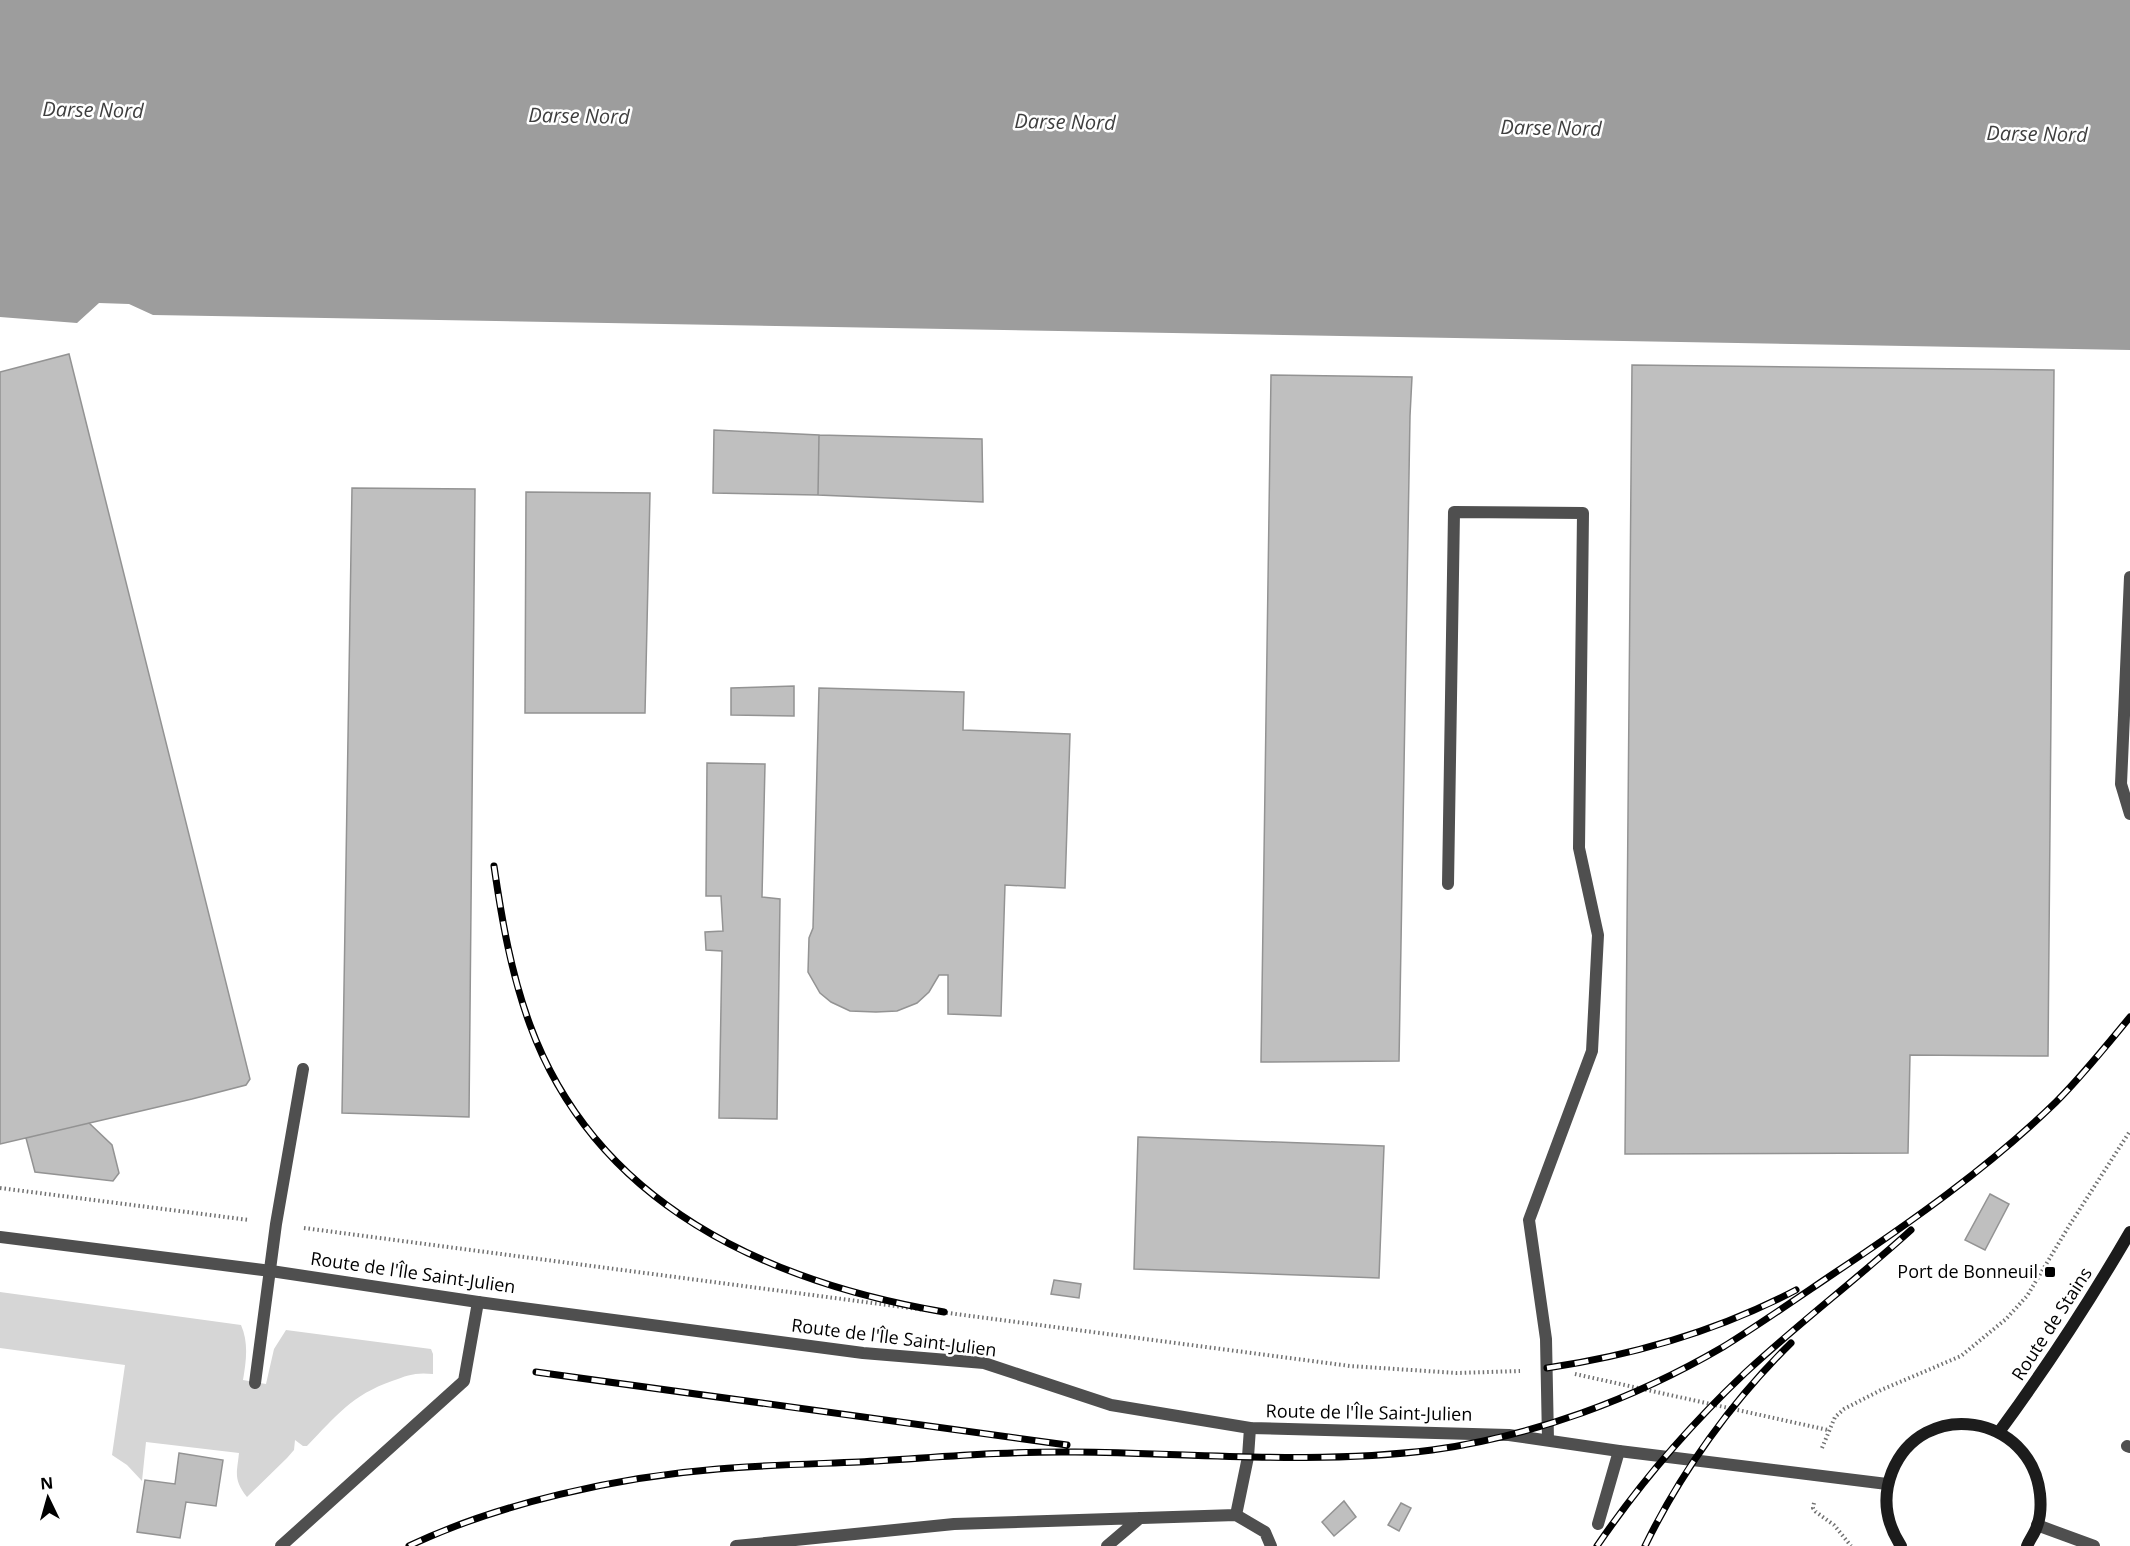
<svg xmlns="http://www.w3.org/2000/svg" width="2130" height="1546" font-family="'Open Sans',sans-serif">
<rect width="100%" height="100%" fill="#fff"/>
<path fill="#d6d6d6" d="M 0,1292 L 241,1325 C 249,1343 246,1362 243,1380 L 266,1384 L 274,1349 L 286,1330 L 431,1349 L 433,1354 L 433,1374 C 416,1372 408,1375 392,1381 C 352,1395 336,1416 307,1446 L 303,1446 L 295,1440 L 294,1450 L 287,1458 L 247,1497 C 233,1479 237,1473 239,1453 L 146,1442 L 142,1481 L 127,1465 L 112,1455 L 125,1365 L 0,1348 Z"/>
<path fill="#9d9d9d" d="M 0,0 L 2130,0 L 2130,350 L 153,315 L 129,304 L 99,303 L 77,323 L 0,317 Z"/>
<path fill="#bfbfbf" stroke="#939393" stroke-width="1.5" d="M 69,354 L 250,1079 L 246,1085 L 192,1099 L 0,1144 L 0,372 Z
M 1632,365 L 2054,370 L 2048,1056 L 1910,1055 L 1908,1153 L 1625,1154 Z
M 1271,375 L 1412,377 L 1410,416 L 1399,1061 L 1261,1062 Z
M 714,430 L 819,435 L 818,495 L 713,493 Z
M 819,435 L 982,439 L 983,502 L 818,495 Z
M 352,488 L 475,489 L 469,1117 L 342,1113 Z
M 526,492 L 650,493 L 645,713 L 525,713 Z
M 794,686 L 794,716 L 731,715 L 731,688 Z
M 819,688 L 964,692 L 963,730 L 1070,734 L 1065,888 L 1005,885 L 1001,1016 L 948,1014 L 948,975 L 939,975 L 929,992 L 917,1003 L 897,1011 L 876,1012 L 850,1011 L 831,1002 L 820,993 L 808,972 L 809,938 L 813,928 Z
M 707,763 L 765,764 L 762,897 L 780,899 L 777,1119 L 719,1118 L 722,951 L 706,950 L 705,932 L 723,931 L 721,896 L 706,896 Z
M 89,1123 L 112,1145 L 119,1173 L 113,1181 L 35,1172 L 26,1138 Z
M 1138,1137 L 1384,1146 L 1379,1278 L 1134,1269 Z
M 1990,1194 L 2009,1204 L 1985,1250 L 1965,1240 Z
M 1054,1280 L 1081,1284 L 1079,1298 L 1051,1294 Z
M 179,1453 L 223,1460 L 216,1506 L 186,1502 L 180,1538 L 137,1532 L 145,1480 L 175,1484 Z
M 1344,1501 L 1356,1517 L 1334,1536 L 1322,1522 Z
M 1401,1503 L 1411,1508 L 1399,1531 L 1388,1525 Z"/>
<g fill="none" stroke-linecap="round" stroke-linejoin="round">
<path stroke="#717171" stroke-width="4" stroke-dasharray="1.5 3" stroke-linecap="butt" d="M 0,1188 L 249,1220
M 304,1228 L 1350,1366 L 1457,1373 L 1520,1371
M 1575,1374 L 1828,1430
M 1822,1448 L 1835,1417 L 1844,1409 L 1881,1390 L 1961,1356 L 2006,1319 L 2027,1296 L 2069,1226 L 2130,1131
M 1814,1503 L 1813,1508 L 1816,1512 L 1834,1525 L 1851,1546"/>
<path stroke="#4f4f4f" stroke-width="12" d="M 2130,577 L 2121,784 L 2130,814
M 1448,884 L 1454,512 L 1583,513 L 1579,848 L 1598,935 L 1592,1051 L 1529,1220 L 1546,1339 L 1548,1440
M 255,1383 L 276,1224 L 303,1069
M 2127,1446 L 2130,1447
M 1236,1515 L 1248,1457 L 1250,1428
M 1598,1524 L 1619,1451
M 281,1546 L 464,1381 L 478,1302
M 736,1546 L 954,1524 L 1236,1515 L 1265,1532 L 1271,1546
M 1107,1546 L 1140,1518"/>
<path stroke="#4f4f4f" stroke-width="12" d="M 0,1237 L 271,1271 L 478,1302 L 863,1353 L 984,1363 L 1111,1405 L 1250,1428 L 1509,1435 L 1619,1451 L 1887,1484
M 2037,1525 L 2094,1546"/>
<path stroke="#1c1c1c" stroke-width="12" d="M 1999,1432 C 2046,1368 2090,1301 2130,1232
M 1901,1546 C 1886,1523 1882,1498 1892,1472 C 1922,1397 2031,1414 2040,1494 C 2041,1504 2041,1516 2037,1526 C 2035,1533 2030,1539 2027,1546"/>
<g stroke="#000" stroke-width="7">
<path id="rail" d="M 494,866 C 502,921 511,973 530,1025 C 596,1205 768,1282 944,1312
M 1547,1368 C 1634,1355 1718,1331 1796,1290
M 536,1372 L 1067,1445
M 409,1546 C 499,1503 618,1477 718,1469 C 765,1465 812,1464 859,1462 C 931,1458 1002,1451 1075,1452 C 1193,1453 1313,1465 1432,1450 C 1534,1436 1634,1399 1723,1347 C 1760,1324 1796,1299 1833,1274 C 1911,1222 1988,1168 2056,1102 C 2082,1076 2106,1046 2130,1017
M 1597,1546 C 1640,1483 1689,1426 1745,1373 C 1799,1323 1857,1279 1911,1230
M 1645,1546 C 1681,1472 1732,1401 1791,1343"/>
</g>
<use href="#rail" stroke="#fff" stroke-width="4.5" stroke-dasharray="14" stroke-linecap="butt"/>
</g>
<rect fill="#000" stroke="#fff" stroke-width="2" x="2044" y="1266" width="12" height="12" rx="3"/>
<g text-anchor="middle" stroke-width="5" stroke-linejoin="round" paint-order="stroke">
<g font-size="18" fill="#000" stroke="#fff" text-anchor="end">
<text x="2038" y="1278">Port de Bonneuil</text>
</g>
<g font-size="18" fill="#000" stroke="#fff">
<text transform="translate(413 1273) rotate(8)" y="6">Route de l'Île Saint-Julien</text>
<text transform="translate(2052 1324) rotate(-57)" y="6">Route de Stains</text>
<text transform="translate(894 1338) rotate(7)" y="6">Route de l'Île Saint-Julien</text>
<text transform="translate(1369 1413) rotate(1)" y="6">Route de l'Île Saint-Julien</text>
</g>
<g font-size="20" font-style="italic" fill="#3e3e3e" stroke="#fff">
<text transform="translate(93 110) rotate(1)" y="7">Darse Nord</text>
<text transform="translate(579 116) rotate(1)" y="7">Darse Nord</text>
<text transform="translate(1065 122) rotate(1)" y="7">Darse Nord</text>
<text transform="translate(1551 128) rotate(1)" y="7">Darse Nord</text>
<text transform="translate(2037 134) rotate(1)" y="7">Darse Nord</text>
</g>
</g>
<g transform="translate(48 1498) rotate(355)" stroke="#ffffff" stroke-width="4.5" paint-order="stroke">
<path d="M0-4.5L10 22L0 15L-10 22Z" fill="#000000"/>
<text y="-9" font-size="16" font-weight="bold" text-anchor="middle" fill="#000000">N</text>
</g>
</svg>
